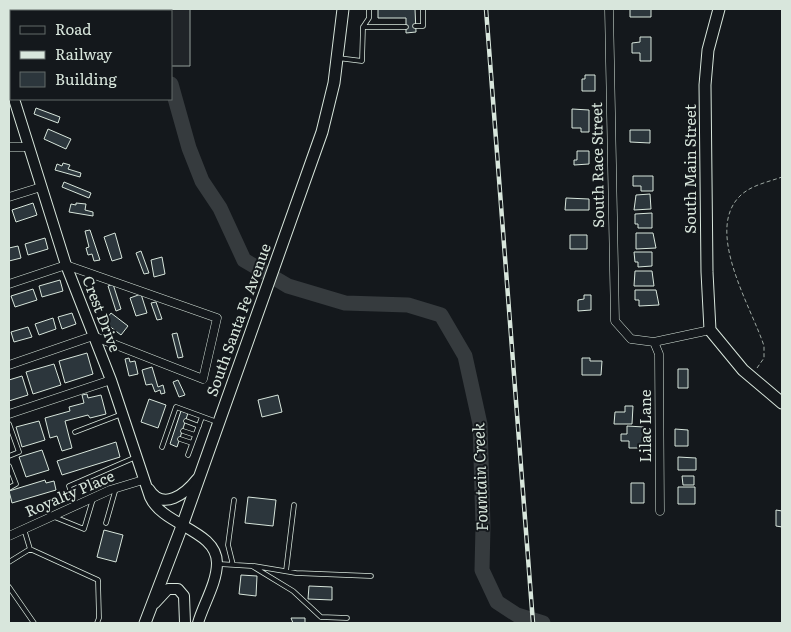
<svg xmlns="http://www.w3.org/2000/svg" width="791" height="632" font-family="Literata,serif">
<rect width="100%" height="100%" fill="#14181c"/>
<path fill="#202428" stroke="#939e99" d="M 9,9 L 190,9 L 190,66 L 171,66 L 171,11 L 11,11 L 11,67 L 9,67 Z"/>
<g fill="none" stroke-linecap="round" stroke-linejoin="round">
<path stroke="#363b3e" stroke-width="15" d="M 152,9 L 153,11
M 171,84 L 189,148 L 202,181 L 220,208 L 244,260 L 288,286 L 345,303 L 408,305 L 441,315 L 465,356 L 480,424 L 483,526 L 482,570 L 497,602 L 517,615 L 543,623"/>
</g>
<path fill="#2c363c" stroke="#d8e6dc" d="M 378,9 L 415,9 L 416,32 L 406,33 L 406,18 L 378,18 Z
M 630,9 L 651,9 L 651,17 L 630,17 Z
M 640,37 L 651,37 L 651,61 L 640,61 L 640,53 L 632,53 L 632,43 L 640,42 Z
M 585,75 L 595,75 L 595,91 L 582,91 L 582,79 L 585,79 Z
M 36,108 L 60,117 L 58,123 L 34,114 Z
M 572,109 L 589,110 L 589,132 L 581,132 L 581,128 L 572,128 Z
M 48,129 L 71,139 L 66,149 L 44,139 Z
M 630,130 L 650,130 L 650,143 L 630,142 Z
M 577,151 L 589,151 L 589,164 L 574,165 L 574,160 L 577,160 Z
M 63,163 L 70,165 L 68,169 L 81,173 L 80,177 L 55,170 L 57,164 L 62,166 Z
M 633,176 L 653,176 L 653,191 L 641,191 L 641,186 L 633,186 Z
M 64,182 L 91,193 L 89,198 L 62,187 Z
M 650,194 L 651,209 L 634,210 L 636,195 Z
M 566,198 L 589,199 L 589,210 L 565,210 Z
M 33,203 L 37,215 L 16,222 L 12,210 Z
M 76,203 L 86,204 L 85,210 L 93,212 L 93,216 L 69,212 L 71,204 L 76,205 Z
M 652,213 L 652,228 L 638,228 L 638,224 L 635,224 L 635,214 Z
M 90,230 L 100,260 L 94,261 L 92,254 L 88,255 L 86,248 L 89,247 L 85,231 Z
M 115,233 L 122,258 L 112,261 L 104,237 Z
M 636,233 L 653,233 L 656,248 L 636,249 Z
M 570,235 L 587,235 L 587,249 L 570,249 Z
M 45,238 L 48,249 L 28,255 L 25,244 Z
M 18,246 L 21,258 L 9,261 L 9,248 Z
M 141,251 L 149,273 L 144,274 L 136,253 Z
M 634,252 L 652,252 L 652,266 L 638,267 L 638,262 L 635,262 Z
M 162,257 L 165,274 L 154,277 L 151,260 Z
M 635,271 L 652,271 L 654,286 L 634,286 Z
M 60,280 L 63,291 L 42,297 L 39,286 Z
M 113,284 L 121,309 L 116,311 L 108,286 Z
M 33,289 L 37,300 L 15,307 L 11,296 Z
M 635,290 L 656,290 L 659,305 L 639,306 L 639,300 L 635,300 Z
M 141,294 L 147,313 L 136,316 L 130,298 Z
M 584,295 L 591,295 L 591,310 L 578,311 L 578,300 L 584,299 Z
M 156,302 L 162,319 L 157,320 L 151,303 Z
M 72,313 L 76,324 L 62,329 L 58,317 Z
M 111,313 L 128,326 L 121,335 L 104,322 Z
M 53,318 L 56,329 L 39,335 L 35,324 Z
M 28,327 L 32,337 L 14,342 L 11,332 Z
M 177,333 L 183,357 L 178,358 L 172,334 Z
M 87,353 L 93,374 L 65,383 L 59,361 Z
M 129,358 L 130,362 L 135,361 L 138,374 L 129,376 L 125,359 Z
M 582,358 L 590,358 L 590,361 L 602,361 L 601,375 L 582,375 Z
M 54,364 L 61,385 L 33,394 L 26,372 Z
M 152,367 L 158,387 L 163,385 L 165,393 L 161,394 L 160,390 L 155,392 L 152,384 L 146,385 L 142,370 Z
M 678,369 L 688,369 L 688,388 L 678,388 Z
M 22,376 L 28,395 L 9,401 L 9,380 Z
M 178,380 L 185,395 L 179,397 L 173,382 Z
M 87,394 L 88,398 L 101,395 L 106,414 L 90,418 L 88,415 L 65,421 L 72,448 L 62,451 L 57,436 L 50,438 L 45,418 L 70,411 L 69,407 L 84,403 L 82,395 Z
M 278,395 L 282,412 L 262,417 L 258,400 Z
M 149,399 L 166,405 L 158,428 L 141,422 Z
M 625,406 L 633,406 L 632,424 L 614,424 L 615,412 L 625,412 Z
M 181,411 L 188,413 L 177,447 L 170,444 Z
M 39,421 L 45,440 L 22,447 L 16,427 Z
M 627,426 L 644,427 L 644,448 L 629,448 L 629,441 L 621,441 L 621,434 L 627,434 Z
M 675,429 L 688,430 L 688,446 L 675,446 Z
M 116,442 L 120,457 L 62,475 L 57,461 Z
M 42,450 L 49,470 L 26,477 L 19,457 Z
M 678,457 L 696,458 L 696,470 L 678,470 Z
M 682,476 L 694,476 L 694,485 L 683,485 Z
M 45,480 L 46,483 L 54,481 L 56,490 L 12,503 L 9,491 Z
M 631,483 L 644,483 L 644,503 L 631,503 Z
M 678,487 L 695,487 L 695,504 L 678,504 Z
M 248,497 L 276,500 L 273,526 L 245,523 Z
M 776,510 L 782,511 L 782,527 L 776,526 Z
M 104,530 L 123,535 L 116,562 L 97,557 Z
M 241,575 L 257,576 L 256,596 L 239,594 Z
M 309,586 L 332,587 L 332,600 L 308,599 Z
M 291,618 L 305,618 L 305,623 L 293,623 Z"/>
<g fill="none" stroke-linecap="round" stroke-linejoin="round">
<g stroke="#d8e6dc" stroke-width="5.5">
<path id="service" d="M 415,26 L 423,26 L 423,9
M 363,27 L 406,27
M 338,58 L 362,61 L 363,27 L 369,18 L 369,9
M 186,421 L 199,426
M 9,424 L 19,452 L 9,456
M 183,431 L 195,435
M 75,432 L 122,414
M 180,439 L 192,443
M 162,447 L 176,407 L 217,422
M 188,455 L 202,417
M 9,466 L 16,484 L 9,488
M 75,505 L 69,486 L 136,457
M 52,516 L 84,529 L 93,499
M 106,523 L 116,488
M 24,529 L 30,549 L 98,580 L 99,618 L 97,623
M 9,562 L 30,549
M 219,564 L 252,566 L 293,591 L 321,617 L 347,618
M 233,565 L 228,545 L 234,500
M 254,566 L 296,573 L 371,576
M 286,571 L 294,505
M 9,587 L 34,623"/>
</g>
<g stroke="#d8e6dc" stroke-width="9">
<path id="minor" d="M 609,9 L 615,321 L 631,339 L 654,342 L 710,330
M 9,147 L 29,147
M 9,197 L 41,187
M 9,284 L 66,265 L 217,318 L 203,379 L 93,336 L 9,365
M 654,342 L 659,354 L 660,511
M 9,414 L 111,380
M 9,536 L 110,490 L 143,480"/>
</g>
<g stroke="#d8e6dc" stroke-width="12">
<path id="tertiary" d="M 14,99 L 66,265 L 111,380 L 150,497 C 163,526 217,530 217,563 C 217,583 203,605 198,623
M 149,489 C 163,512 186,493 197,479
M 155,603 L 168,589 L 178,589 L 184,596 L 185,623"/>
</g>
<g stroke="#d8e6dc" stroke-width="13">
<path id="secondary" d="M 719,9 L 708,50 L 705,85 L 707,272 L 710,330 L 743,370 L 782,403
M 145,623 L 182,526 L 322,132 L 334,83 L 343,9"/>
</g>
<path stroke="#9da8a2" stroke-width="1" stroke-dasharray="4 2.5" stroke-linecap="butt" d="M 757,368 L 764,358 L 764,346 C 752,308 703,230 741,195 C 752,185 768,182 782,177"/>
<use href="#service" stroke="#14181c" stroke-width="4"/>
<use href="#minor" stroke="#14181c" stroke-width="8"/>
<use href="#tertiary" stroke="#14181c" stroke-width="10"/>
<use href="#secondary" stroke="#14181c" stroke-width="11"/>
<g stroke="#d8e6dc" stroke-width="4.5">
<path id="rail" d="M 486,9 L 533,623"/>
</g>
<use href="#rail" stroke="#14181c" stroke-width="2.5" stroke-dasharray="8" stroke-linecap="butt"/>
</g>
<g text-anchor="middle" stroke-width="4" stroke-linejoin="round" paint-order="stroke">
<g font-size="15" fill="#d8e6dc" stroke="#14181c">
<text transform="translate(598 165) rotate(-91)" y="5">South Race Street</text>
<text transform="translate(691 169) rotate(-90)" y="5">South Main Street</text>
<text transform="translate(101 314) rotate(69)" y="5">Crest Drive</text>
<text transform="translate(239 320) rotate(-70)" y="5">South Santa Fe Avenue</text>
<text transform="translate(646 426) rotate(-90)" y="5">Lilac Lane</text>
<text transform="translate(70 494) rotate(-23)" y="5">Royalty Place</text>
</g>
<g font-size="16" font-style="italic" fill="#d8e6dc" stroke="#14181c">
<text transform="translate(480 477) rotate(-92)" y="6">Fountain Creek</text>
</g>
</g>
<rect width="791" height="632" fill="none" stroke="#d8e6dc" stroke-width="20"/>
<rect x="10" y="10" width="162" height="90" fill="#14181c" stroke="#626a69"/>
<rect x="20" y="26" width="25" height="8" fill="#14181c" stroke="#626a69"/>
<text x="55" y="35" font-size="15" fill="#d8e6dc">Road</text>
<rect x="20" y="51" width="25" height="8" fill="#d8e6dc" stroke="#626a69"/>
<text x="55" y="60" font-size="15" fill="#d8e6dc">Railway</text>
<rect x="20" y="72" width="25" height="15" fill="#2c363c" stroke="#626a69"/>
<text x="55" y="85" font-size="15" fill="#d8e6dc">Building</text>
</svg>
